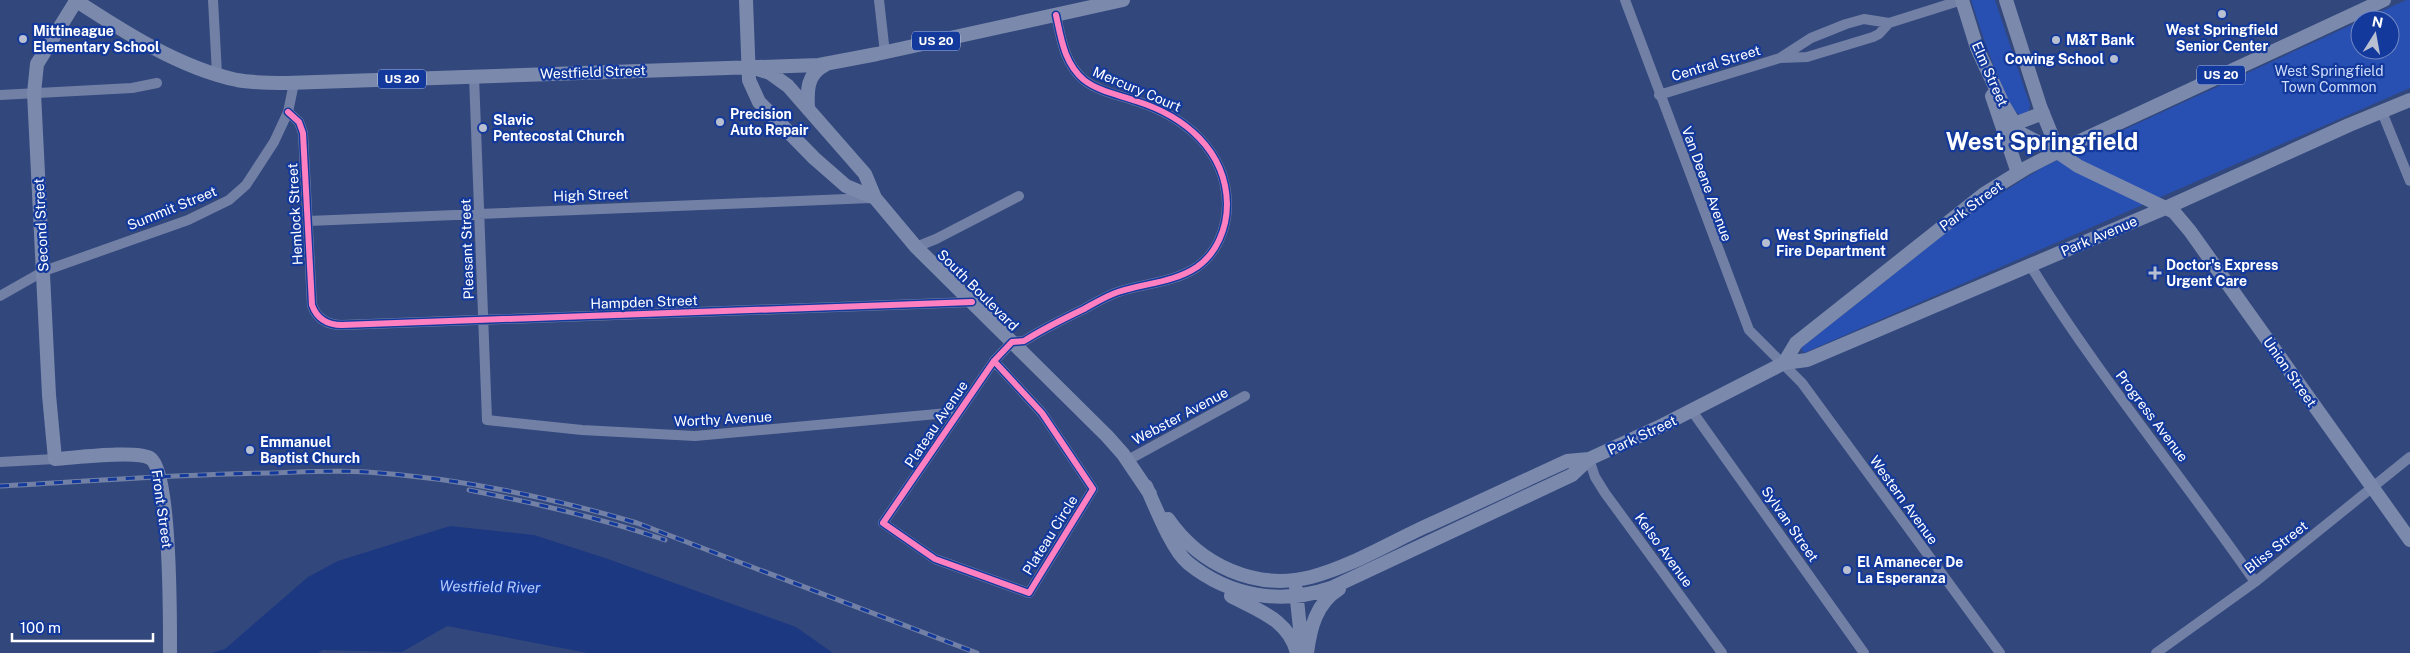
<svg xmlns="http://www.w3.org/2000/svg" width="2410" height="653" font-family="'Public Sans',sans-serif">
<rect width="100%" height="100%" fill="#32477c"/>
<path fill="#2850b2" d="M 1971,0 L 1995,0 L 2030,105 L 2028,113 L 2021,116 C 2005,108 1978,21 1971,0 Z
M 2406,0 L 2410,0 L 2410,88 L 1804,353 L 1801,348 L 1976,209 L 2043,167 L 2360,21 L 2360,50 L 2390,50 L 2390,20 L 2362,20 Z"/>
<path fill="#1c3881" d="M 450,526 L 534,535 L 608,559 L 796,627 L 833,653 L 588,653 L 447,626 L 402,652 L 323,650 L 318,653 L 211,653 L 225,649 L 308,577 L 338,561 Z"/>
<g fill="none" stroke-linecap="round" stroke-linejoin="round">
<path stroke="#7280a6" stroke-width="10" d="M 213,0 L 217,74
M 879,0 L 885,53
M 1625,0 L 1749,330 L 1802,383 L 2000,653
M 1780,58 L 1807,57 L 1873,37 L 1879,34 L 1889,23
M 474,76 L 487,420 L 582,430 L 695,436 L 959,412
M 0,95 L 132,88 L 157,83
M 1659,95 L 1780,58 L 1811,38 L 1846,24 L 1864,19 L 1889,23 L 1962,0
M 288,112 L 299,122 L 303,133 L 312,305 C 317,319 327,325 342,325 L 972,302
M 2382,112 L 2410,181
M 308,221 L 871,198
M 916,247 L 936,239 L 1019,196
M 2030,265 C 2098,375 2181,475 2255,582
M 0,296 L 44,271 L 188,220 L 229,200 L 246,185 L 274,142 L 288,112 L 294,83
M 994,361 L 1042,413 L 1093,489 L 1029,593 L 935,559 L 883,523 L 994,361 L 1012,342 L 1024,341 C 1043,329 1063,319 1084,309 C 1095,303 1106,296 1118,292 C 1144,283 1173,283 1197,267 C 1217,253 1227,228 1227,204 C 1226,150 1184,116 1136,101 C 1119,95 1098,91 1084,80 C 1064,63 1061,38 1056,15
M 1692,411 L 1864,653
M 1589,459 L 1595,477 L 1605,493 L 1722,653
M 1128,460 L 1245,396
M 0,462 L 55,459
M 2156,653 L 2255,582 L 2410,457"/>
<path stroke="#7b89ac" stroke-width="14" d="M 75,0 C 124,32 180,68 237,80 C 254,83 271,83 287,83 L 819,65 L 877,54 L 1123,0
M 746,0 L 749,80 L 759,102 L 814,158 L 846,186 L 875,198
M 1962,0 L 1977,48 L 2003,104 L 2020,133 L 2059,153 L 2078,166 L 2174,212 L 2190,231 L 2410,540
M 2006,0 L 2040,106 L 2059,153
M 76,1 L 37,64 L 34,93 L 49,395 L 55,459 C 74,458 135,450 150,458 C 171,470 170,625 170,653
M 748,66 L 770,73 L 788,86 L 865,174 L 875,198 L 916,247 L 1107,436 L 1123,454 L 1150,494
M 1992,96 L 2018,173
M 808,109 C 807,90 807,74 825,65
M 2014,124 L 2043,113
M 1784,363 L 1807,360 L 2170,206 L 2349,125 L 2410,100
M 1146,486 C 1155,506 1172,550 1188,563 C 1230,597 1281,605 1331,588 L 1572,475 L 1589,459 L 1663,425 L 1784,363 L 1796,343 L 1984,194 L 2026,168 L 2069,146 L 2384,0
M 1168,519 C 1200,565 1255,591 1311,577 C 1349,567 1386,545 1422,528 C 1471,506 1519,483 1567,461 L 1589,459
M 1296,590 L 1302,648
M 1231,596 C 1259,611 1289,620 1297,653
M 1307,653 C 1310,629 1316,603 1339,589"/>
<g stroke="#7280a5" stroke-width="5">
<path id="rail" d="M 0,486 C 91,481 181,474 272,473 C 303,472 335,470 367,472 C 459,478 549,497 637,523 L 977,653
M 469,490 C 535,503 601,518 665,540"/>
</g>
<use href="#rail" stroke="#13399c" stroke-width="3" stroke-dasharray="9" stroke-linecap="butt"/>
<g stroke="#13399c" stroke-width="9">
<path id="cycleway" d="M 288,112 L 299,122 L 303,133 L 312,305 C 317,319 327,325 342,325 L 972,302
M 994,361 L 1042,413 L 1093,489 L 1029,593 L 935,559 L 883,523 L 994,361 L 1012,342 L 1024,341 C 1043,329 1063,319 1084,309 C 1095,303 1106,296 1118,292 C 1144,283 1173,283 1197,267 C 1217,253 1227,228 1227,204 C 1226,150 1184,116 1136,101 C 1119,95 1098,91 1084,80 C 1064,63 1061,38 1056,15"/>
</g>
<use href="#cycleway" stroke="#ff80c0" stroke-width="6"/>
</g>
<g fill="#b7bfd1" stroke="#13399c" stroke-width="2">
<circle cx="2222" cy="14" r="5"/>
<circle cx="23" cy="39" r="5"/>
<circle cx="2056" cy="40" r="5"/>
<circle cx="2114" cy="59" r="5"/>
<circle cx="720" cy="122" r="5"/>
<circle cx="483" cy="128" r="5"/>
<circle cx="1766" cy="243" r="5"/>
<path d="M2152.5 265.5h5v5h5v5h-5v5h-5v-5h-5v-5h5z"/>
<circle cx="250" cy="450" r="5"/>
<circle cx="1847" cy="570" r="5"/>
</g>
<g text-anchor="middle" stroke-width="4.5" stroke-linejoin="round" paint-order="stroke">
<g fill="#13399c" stroke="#b8c4e1" stroke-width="1">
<rect x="912" y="31.5" width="48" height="19" rx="4"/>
<rect x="2197" y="65.5" width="48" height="19" rx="4"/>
<rect x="378" y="69.5" width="48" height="19" rx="4"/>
</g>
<g font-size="12" font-weight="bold" fill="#fff">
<text x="936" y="45">US 20</text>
<text x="2221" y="79">US 20</text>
<text x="402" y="83">US 20</text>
</g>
<g font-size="14" font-weight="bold" fill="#fff" stroke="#13399c" text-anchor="start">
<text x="2222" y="35" text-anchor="middle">West Springfield<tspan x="2222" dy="16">Senior Center</tspan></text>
<text x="33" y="36">Mittineague<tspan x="33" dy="16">Elementary School</tspan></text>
<text x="2066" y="45">M&amp;T Bank</text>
<text x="2104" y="64" text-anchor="end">Cowing School</text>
<text x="730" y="119">Precision<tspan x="730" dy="16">Auto Repair</tspan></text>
<text x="493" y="125">Slavic<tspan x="493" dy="16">Pentecostal Church</tspan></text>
<text x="1776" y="240">West Springfield<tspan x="1776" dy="16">Fire Department</tspan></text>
<text x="2166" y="270">Doctor's Express<tspan x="2166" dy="16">Urgent Care</tspan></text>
<text x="260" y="447">Emmanuel<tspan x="260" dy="16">Baptist Church</tspan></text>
<text x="1857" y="567">El Amanecer De<tspan x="1857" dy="16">La Esperanza</tspan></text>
</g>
<g font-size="14" fill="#fff" stroke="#13399c">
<text transform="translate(1716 63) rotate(-17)" y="5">Central Street</text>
<text transform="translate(593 72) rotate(-2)" y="5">Westfield Street</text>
<text transform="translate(1990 74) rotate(66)" y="5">Elm Street</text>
<text transform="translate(1137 89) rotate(23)" y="5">Mercury Court</text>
<text transform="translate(1707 184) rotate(70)" y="5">Van Deene Avenue</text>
<text transform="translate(591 195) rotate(-2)" y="5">High Street</text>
<text transform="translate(1971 206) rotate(-36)" y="5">Park Street</text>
<text transform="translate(172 208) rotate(-22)" y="5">Summit Street</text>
<text transform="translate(295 214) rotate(-93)" y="5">Hemlock Street</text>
<text transform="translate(41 225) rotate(-93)" y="5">Second Street</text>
<text transform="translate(2099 236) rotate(-23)" y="5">Park Avenue</text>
<text transform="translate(467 249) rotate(-92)" y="5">Pleasant Street</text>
<text transform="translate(978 290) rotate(45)" y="5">South Boulevard</text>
<text transform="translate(644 302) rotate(-2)" y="5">Hampden Street</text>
<text transform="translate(2290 372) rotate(55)" y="5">Union Street</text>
<text transform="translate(1180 416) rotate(-28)" y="5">Webster Avenue</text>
<text transform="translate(2152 416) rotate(53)" y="5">Progress Avenue</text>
<text transform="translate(723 419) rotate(-3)" y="5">Worthy Avenue</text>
<text transform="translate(936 424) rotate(-56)" y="5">Plateau Avenue</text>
<text transform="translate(1642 435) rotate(-25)" y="5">Park Street</text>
<text transform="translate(1904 500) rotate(54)" y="5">Western Avenue</text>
<text transform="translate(162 509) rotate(82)" y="5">Front Street</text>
<text transform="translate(1790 524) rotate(55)" y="5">Sylvan Street</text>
<text transform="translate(1050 535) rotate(-58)" y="5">Plateau Circle</text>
<text transform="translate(2276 547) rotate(-38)" y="5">Bliss Street</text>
<text transform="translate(1664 550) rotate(54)" y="5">Kelso Avenue</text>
</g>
<g font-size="14" fill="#d1defd" stroke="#13399c">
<text x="2329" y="76">West Springfield<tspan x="2329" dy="16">Town Common</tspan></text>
</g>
<g font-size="15" font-style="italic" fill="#b5cafa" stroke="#13399c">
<text transform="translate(490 587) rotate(1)" y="5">Westfield River</text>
</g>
<g font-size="24" font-weight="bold" fill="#fff" stroke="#13399c">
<text x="2042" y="150">West Springfield</text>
</g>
</g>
<g transform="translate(2375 35) rotate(11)"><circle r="24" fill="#13399c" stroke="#7188c4"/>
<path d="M0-4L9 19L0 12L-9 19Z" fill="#b7bfd1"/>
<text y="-8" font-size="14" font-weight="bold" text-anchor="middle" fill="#ffffff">N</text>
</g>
<path d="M12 633v8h141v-8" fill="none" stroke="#ffffff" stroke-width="2.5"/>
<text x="20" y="633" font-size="15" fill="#ffffff" stroke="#13399c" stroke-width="4" paint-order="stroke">100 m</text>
</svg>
